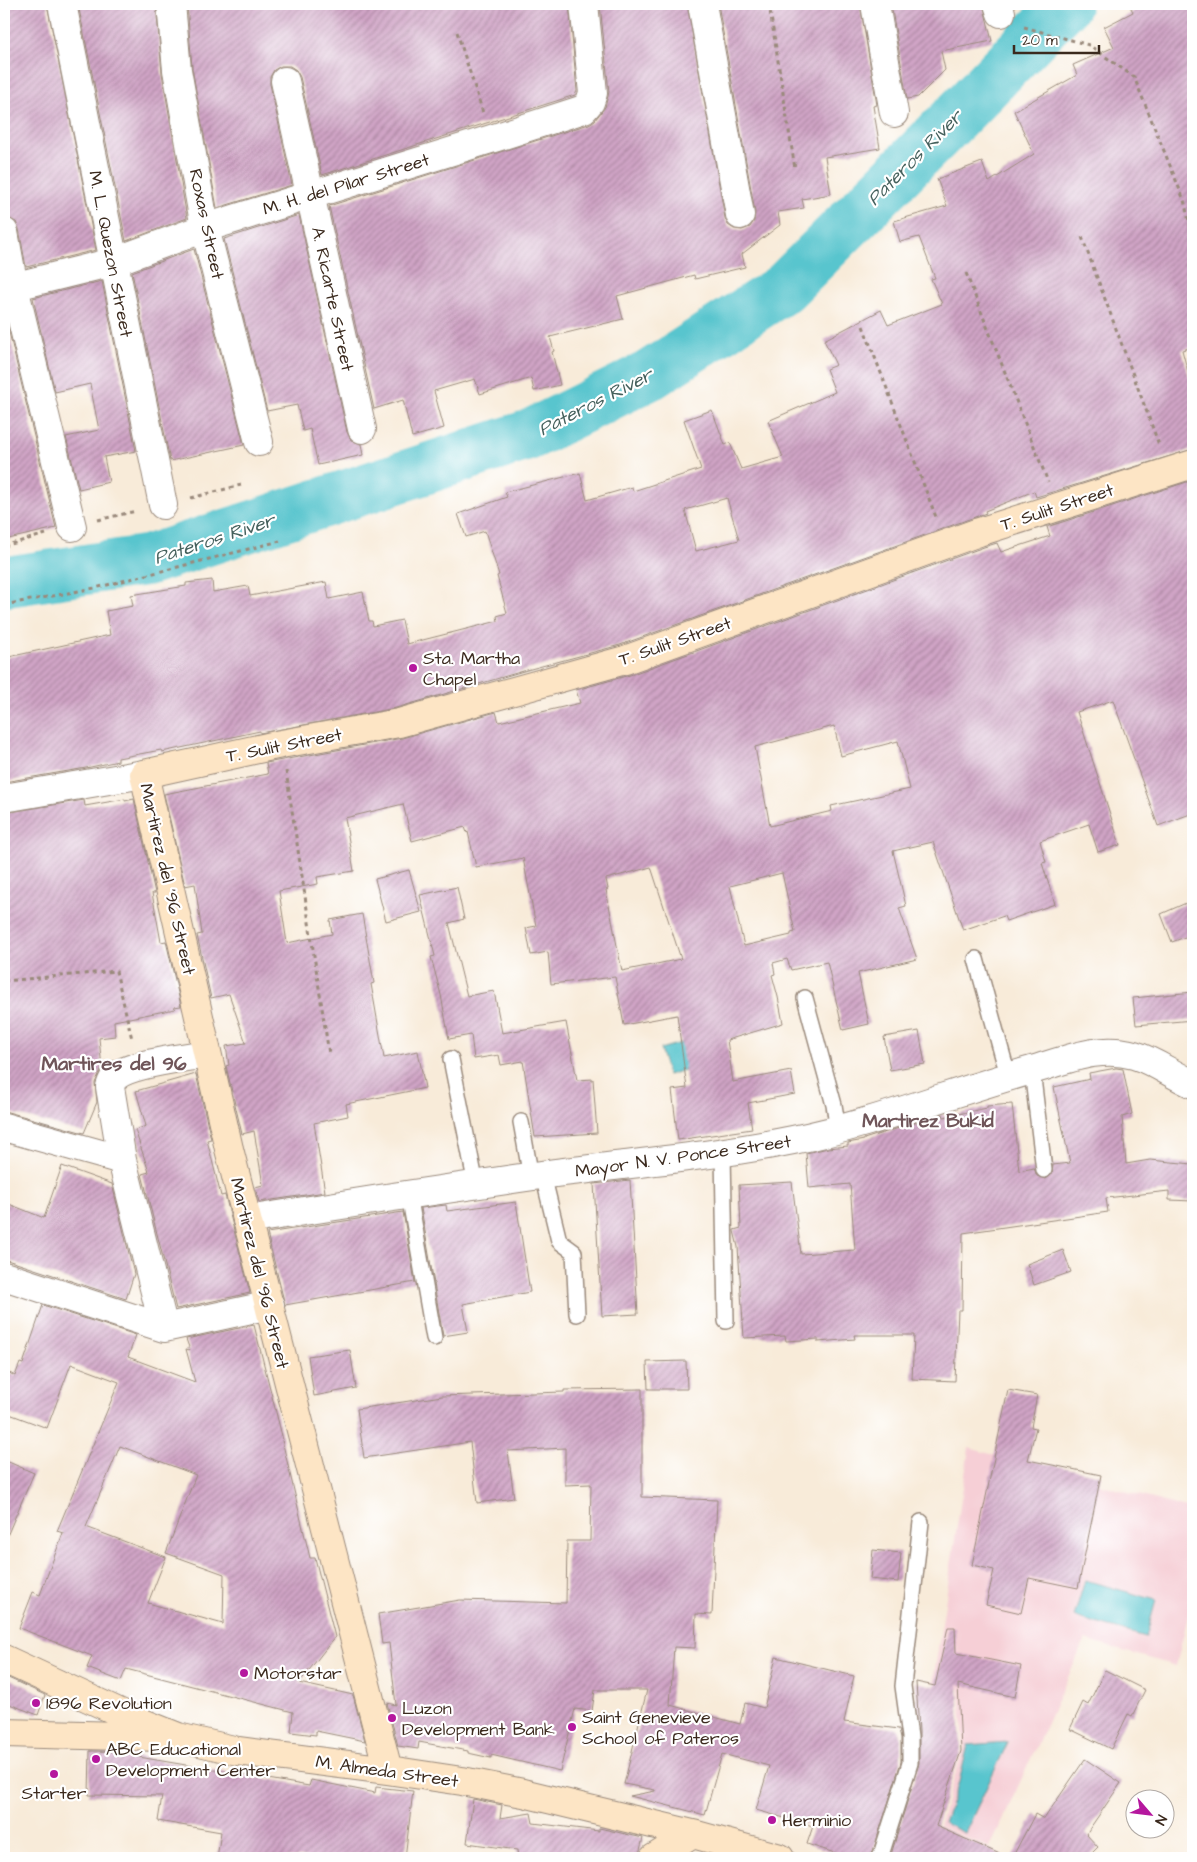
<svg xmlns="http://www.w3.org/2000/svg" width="1197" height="1862" font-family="'Architects Daughter',sans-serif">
<defs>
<pattern id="building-hatch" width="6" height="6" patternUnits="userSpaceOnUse" patternTransform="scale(1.25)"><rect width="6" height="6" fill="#d0a4c6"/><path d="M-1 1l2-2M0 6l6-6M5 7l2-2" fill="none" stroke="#aa86a0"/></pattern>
</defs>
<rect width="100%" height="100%" fill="#fff"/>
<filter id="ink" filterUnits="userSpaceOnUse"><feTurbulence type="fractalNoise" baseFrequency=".02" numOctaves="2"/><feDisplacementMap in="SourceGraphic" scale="10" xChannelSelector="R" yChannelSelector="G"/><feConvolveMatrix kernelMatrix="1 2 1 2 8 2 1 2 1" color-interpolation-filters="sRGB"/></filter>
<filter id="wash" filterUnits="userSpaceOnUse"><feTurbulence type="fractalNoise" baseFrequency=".0096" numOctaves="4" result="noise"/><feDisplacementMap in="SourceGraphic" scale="20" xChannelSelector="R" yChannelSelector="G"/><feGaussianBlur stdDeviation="1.12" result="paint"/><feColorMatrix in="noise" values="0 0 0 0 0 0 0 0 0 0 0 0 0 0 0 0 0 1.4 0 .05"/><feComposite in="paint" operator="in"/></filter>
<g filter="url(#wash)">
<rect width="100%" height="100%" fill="#f8ebd9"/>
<path fill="#f6cfd6" d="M 969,1448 L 1193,1510 L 1193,1595 L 1176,1666 L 1085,1640 L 990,1848 L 939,1826 L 964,1747 L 960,1689 L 933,1682 Z"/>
<path fill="#58c5ce" stroke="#4a7876" d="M 681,1043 L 710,1062 L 668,1075 L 660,1049 Z
M 1085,1580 L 1156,1600 L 1146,1637 L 1074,1617 Z
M 1008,1742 L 965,1833 L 944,1823 L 959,1782 L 968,1745 Z"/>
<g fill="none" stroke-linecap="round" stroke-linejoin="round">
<path stroke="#58c5ce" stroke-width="51" d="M 4,582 L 148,560 L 529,435 L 650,375 L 784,288 L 954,119 L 1066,4"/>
</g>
<g id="blocks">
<path fill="url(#building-hatch)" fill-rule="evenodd" d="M 4,4 L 47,4 L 96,250 L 26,267 L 19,229 L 16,222 L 6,217 L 4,208 Z
M 78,4 L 156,4 L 162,73 L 187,218 L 126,241 Z
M 187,4 L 569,4 L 577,91 L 575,95 L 322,175 L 300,77 L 296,70 L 290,66 L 281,66 L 274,70 L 270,77 L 270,84 L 292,185 L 217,208 L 192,68 Z
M 600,4 L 687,4 L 725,218 L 728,225 L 734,229 L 742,230 L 750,227 L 754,221 L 755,212 L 718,4 L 860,4 L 877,105 L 873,106 L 880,148 L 825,157 L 831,194 L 802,199 L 804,208 L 778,212 L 780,225 L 742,254 L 745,267 L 695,279 L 694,275 L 617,296 L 623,319 L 550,337 L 554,351 L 552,352 L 560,385 L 534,391 L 531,378 L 480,394 L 475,379 L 434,391 L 444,428 L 412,437 L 403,400 L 374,409 L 329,206 L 589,124 L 595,120 L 605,107 L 609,92 Z
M 891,4 L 983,4 L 992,41 L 941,51 L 945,70 L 918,97 L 907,99 Z
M 1129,4 L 1193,4 L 1193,347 L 1182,350 L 1193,391 L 1193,449 L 1036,497 L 1034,491 L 985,511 L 986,513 L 620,645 L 527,670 L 396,708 L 260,733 L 260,731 L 162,752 L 161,750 L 118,758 L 118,761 L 86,768 L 4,782 L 4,658 L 110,635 L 106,611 L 133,606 L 131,595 L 186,586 L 186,583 L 212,580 L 213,592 L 248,586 L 250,596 L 326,582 L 329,599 L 363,592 L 369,621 L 372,621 L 373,626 L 402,620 L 407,644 L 498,621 L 497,616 L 507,613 L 497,576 L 499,575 L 485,531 L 466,537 L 458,514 L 507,497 L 505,492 L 580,473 L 587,500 L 632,487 L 633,491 L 701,469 L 684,420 L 712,410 L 725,445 L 730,443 L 741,469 L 783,457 L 768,421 L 835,392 L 826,369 L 836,365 L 824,340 L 881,310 L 888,325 L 942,304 L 931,279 L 935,278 L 919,237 L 900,242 L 894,221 L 947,206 L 937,179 L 982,162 L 989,182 L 1034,154 L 1014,111 L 1077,75 L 1073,65 L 1114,47 L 1104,27 L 1133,12 ZM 727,498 L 739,540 L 696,551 L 685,510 Z
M 299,215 L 347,432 L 351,440 L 361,444 L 363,455 L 318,465 L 310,429 L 303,431 L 297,405 L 267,411 L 224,239 Z
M 194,249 L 244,445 L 170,461 L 132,272 Z
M 102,281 L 136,451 L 104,457 L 109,482 L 79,489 L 66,437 L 99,430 L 90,384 L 55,392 L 33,298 Z
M 4,311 L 56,528 L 4,540 Z
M 1193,480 L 1193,813 L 1158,826 L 1113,700 L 1077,712 L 1120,845 L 1098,852 L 1089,824 L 1040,841 L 1046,862 L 1042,863 L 1055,904 L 1006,921 L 1004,916 L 963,930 L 933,842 L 893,851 L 906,906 L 899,908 L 917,959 L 858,973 L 869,1024 L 843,1030 L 827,962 L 791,970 L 787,959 L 773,963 L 775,974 L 772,975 L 778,997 L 783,1023 L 727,1040 L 733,1082 L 791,1071 L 795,1094 L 748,1103 L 752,1129 L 678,1140 L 672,1090 L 687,1088 L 677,1015 L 624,1025 L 615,977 L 551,984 L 548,952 L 531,955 L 526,928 L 536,926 L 523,858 L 476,867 L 468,832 L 467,833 L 465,827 L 412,841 L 403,804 L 345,818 L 354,871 L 317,877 L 318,884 L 279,891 L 287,943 L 332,934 L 330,920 L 362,914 L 374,983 L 371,984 L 384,1058 L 418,1051 L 425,1088 L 346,1104 L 348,1116 L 314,1123 L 325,1192 L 259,1202 L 255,1187 L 263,1185 L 254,1131 L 242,1134 L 226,1066 L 229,1065 L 226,1046 L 246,1043 L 229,994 L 211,998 L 197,935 L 202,934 L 195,884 L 185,886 L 164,794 L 268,774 L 266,763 L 402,738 L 496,712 L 499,722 L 580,703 L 576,690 L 630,675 L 984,547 L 997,543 L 1001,552 L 1050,536 L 1047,527 ZM 834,726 L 841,756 L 898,741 L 910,789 L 831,806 L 832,811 L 770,826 L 755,747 ZM 651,867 L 681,959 L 622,971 L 606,890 L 608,889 L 606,879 ZM 782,873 L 795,932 L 791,933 L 791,935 L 744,946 L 730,886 Z
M 125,799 L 125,801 L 134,799 L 155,893 L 152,893 L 161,942 L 166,941 L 181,1006 L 174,1007 L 175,1009 L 114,1021 L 115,1036 L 99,1038 L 102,1068 L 95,1083 L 97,1102 L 84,1133 L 4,1111 L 4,1075 L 8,1064 L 4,1018 L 4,813 L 84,800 L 85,806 Z
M 409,870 L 421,912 L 386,921 L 375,879 Z
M 457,887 L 464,919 L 449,923 L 467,996 L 494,991 L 502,1033 L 566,1022 L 577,1080 L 593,1079 L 597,1133 L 535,1137 L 523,1061 L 501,1065 L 499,1055 L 474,1059 L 471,1035 L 449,1039 L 441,995 L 431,957 L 435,956 L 420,895 Z
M 1193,900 L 1193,934 L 1172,942 L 1161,914 Z
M 1193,992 L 1193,1020 L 1136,1025 L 1133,998 Z
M 919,1031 L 925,1064 L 890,1070 L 884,1037 Z
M 1116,1068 L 1123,1069 L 1132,1114 L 1122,1117 L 1126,1164 L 1150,1160 L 1193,1164 L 1193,1201 L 1169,1200 L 1169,1191 L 1106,1198 L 1108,1212 L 963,1233 L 962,1310 L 958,1310 L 955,1381 L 912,1379 L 914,1335 L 854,1335 L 855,1339 L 818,1342 L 818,1339 L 786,1341 L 785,1336 L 744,1338 L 738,1247 L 734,1231 L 734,1230 L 741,1228 L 739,1185 L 792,1182 L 801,1254 L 855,1250 L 850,1184 L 809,1188 L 806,1153 L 828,1148 L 848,1146 L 848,1143 L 864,1140 L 864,1139 L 943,1114 L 944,1117 L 987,1108 L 987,1106 L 1012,1104 L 1019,1171 L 1034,1168 L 1037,1176 L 1046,1179 L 1052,1174 L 1053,1165 L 1070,1163 L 1054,1087 L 1090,1079 L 1089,1073 Z
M 196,1074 L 211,1139 L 207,1140 L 221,1196 L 225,1195 L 250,1293 L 176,1309 L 142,1174 L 149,1172 L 135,1130 L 146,1126 L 136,1091 Z
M 62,1166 L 112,1184 L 134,1274 L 126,1299 L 4,1259 L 4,1202 L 44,1218 Z
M 630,1180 L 638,1314 L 602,1316 L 594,1184 Z
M 516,1202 L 530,1292 L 463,1304 L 468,1332 L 443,1336 L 421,1208 L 446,1205 L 447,1211 Z
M 403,1212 L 415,1282 L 285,1305 L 267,1233 Z
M 1063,1250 L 1071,1272 L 1034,1285 L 1027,1264 Z
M 43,1305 L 136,1335 L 128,1357 L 195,1382 L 186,1349 L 190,1350 L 186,1339 L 254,1325 L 283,1440 L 282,1440 L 310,1558 L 315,1558 L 335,1637 L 299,1683 L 353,1695 L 365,1741 L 316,1731 L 316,1735 L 291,1732 L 293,1712 L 126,1669 L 121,1681 L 87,1668 L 92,1656 L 19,1628 L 33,1592 L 40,1595 L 63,1533 L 57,1531 L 119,1382 L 71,1364 L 47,1428 L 4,1412 L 4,1370 L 15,1376 L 20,1363 L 23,1364 ZM 120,1446 L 196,1475 L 166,1553 L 224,1574 L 223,1624 L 148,1603 L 166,1557 L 86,1527 Z
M 350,1350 L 356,1388 L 314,1396 L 308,1356 Z
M 686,1361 L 687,1389 L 648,1389 L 647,1362 Z
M 642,1389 L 642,1497 L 717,1500 L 712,1615 L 696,1614 L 695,1648 L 674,1647 L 670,1705 L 740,1724 L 745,1703 L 764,1708 L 776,1657 L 854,1676 L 844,1722 L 899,1729 L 901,1738 L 901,1762 L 871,1858 L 850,1858 L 807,1844 L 813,1826 L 756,1810 L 769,1766 L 722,1754 L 705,1815 L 630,1796 L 655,1791 L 655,1790 L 624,1784 L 647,1690 L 595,1690 L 592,1711 L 575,1709 L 560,1771 L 491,1755 L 491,1758 L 468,1753 L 468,1751 L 419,1742 L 418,1749 L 398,1746 L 387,1703 L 396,1705 L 389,1643 L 382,1644 L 378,1614 L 460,1600 L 566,1603 L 567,1541 L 590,1541 L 591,1484 L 565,1485 L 565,1448 L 508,1451 L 514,1498 L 477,1503 L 470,1442 L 364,1458 L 357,1409 L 442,1396 L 564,1392 L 564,1390 Z
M 1008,1390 L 1037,1395 L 1031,1427 L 1036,1428 L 1028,1460 L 1101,1475 L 1078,1588 L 1029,1578 L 1021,1613 L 986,1605 L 994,1570 L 972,1565 Z
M 4,1460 L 34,1473 L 4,1543 Z
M 873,1550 L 901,1553 L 898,1582 L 870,1579 Z
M 948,1627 L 955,1627 L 956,1653 L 1021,1666 L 1015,1697 L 958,1684 L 961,1751 L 936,1826 L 1009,1858 L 890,1858 L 919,1763 L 919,1731 L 916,1682 L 935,1686 Z
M 1105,1670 L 1145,1690 L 1132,1716 L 1128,1714 L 1111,1749 L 1070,1729 L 1083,1702 L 1088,1705 Z
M 4,1676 L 45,1695 L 38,1715 L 4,1702 Z
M 90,1751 L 133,1752 L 133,1756 L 309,1786 L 311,1780 L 375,1793 L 376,1787 L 413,1791 L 405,1858 L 217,1858 L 221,1832 L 158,1821 L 162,1796 L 89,1795 Z
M 1085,1759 L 1121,1783 L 1086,1834 L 1098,1847 L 1087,1858 L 1012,1858 L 1035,1814 L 1044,1819 Z
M 473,1799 L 502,1805 L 500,1818 L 531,1813 L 533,1823 L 599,1831 L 599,1828 L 643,1838 L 638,1858 L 518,1858 L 517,1850 L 467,1843 Z"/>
</g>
</g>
<g filter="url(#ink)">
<use href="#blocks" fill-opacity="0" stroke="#9a8a7c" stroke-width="1"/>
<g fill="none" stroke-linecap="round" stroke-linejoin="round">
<g stroke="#9a8a7c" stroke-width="18">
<path id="lane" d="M 976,959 L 1004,1061 L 1010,1076
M 805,998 L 834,1105 L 838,1130
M 451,1059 L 476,1185
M 1032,1070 L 1044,1170
M 521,1122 L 531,1177
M 723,1153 L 726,1321
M 543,1175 L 559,1241 L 574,1252 L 577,1314
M 409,1194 L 434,1338
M 880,1858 L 910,1763 L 910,1737 L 903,1686 L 921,1522"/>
</g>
<g stroke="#9a8a7c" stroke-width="30">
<path id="street" d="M 62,4 L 163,505
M 171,4 L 177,70 L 205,228 L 259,442
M 702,4 L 740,215
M 875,4 L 894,113
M 998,4 L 1001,13
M 285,81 L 362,429
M 4,232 L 14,287 L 72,527
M 4,289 L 113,262 L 205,228 L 491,139 L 584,109 L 590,102 L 593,93 L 584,4
M 4,798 L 144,774
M 4,1127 L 122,1160 L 164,1328
M 122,1160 L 110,1087 C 111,1084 112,1080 115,1077 C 131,1063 185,1058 206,1054
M 247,1220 C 345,1204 443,1189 541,1175 C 625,1164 710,1157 793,1140 C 874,1124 952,1092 1032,1070 C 1052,1064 1073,1056 1093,1053 C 1138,1046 1156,1067 1193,1084
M 4,1276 L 164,1328 L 270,1305"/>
</g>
<g stroke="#9a8a7c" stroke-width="30">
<path id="secondary" d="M 4,1659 L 138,1721 L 178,1737 L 238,1751 L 388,1770 L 462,1781 L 523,1793 L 693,1834 L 780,1858
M 4,1733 L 162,1737
M 388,1770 L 229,1149 L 144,774 L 281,744 L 399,723 L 625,660 L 979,532 L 1193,464
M 654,1858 L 693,1834"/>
</g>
<path stroke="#9a8a7c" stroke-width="3" stroke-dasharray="4 4" stroke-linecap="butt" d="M 769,4 L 795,169
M 1024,27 L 1089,45 L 1134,77 L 1184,200 L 1193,239
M 457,32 L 483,113
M 1082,237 L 1159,445
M 966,273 L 1048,482
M 863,326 L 936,517
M 191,498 L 241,485
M 98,520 L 136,511
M 4,546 L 46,534
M 4,605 L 95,588 L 280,541
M 286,771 L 329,1054
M 4,981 L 116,971 L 132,1039"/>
<use href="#lane" stroke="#fff" stroke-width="15"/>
<use href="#street" stroke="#fff" stroke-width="28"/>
<use href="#secondary" stroke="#fde5c5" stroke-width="28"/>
</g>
</g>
<g fill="#b5179e" stroke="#fff" stroke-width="2">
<circle cx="413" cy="668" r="5"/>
<circle cx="244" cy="1673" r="5"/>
<circle cx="36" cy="1703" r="5"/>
<circle cx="392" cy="1718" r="5"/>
<circle cx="572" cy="1727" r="5"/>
<circle cx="96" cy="1759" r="5"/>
<circle cx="54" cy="1774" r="5"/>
<circle cx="772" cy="1820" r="5"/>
</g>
<g text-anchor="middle" stroke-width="4.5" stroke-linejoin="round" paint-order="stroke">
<g font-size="18" fill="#3b2a1e" stroke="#fff">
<text transform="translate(346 184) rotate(-17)" y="6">M. H. del Pilar Street</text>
<text transform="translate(207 224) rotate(78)" y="6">Roxas Street</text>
<text transform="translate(111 254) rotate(79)" y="6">M. L. Quezon Street</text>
<text transform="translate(333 299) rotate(78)" y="6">A. Ricarte Street</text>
<text transform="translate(1057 507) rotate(-18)" y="6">T. Sulit Street</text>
<text transform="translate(675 641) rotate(-19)" y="6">T. Sulit Street</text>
<text transform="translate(284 745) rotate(-11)" y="6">T. Sulit Street</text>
<text transform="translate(168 879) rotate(77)" y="6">Martirez del '96 Street</text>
<text transform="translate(683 1156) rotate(-8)" y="6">Mayor N. V. Ponce Street</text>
<text transform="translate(260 1273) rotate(76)" y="6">Martirez del '96 Street</text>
<text transform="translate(387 1771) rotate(8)" y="6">M. Almeda Street</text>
</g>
<g font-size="18" fill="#3b2a1e" stroke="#fff" text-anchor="start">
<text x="423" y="664">Sta. Martha<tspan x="423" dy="21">Chapel</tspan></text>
<text x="254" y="1679">Motorstar</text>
<text x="46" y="1709">1896 Revolution</text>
<text x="402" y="1714">Luzon<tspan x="402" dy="21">Development Bank</tspan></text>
<text x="582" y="1723">Saint Genevieve<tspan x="582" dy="21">School of Pateros</tspan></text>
<text x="106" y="1755">ABC Educational<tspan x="106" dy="21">Development Center</tspan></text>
<text x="54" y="1799" text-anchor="middle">Starter</text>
<text x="782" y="1826">Herminio</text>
</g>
<g font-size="19" font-style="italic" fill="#45605c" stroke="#fff">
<text transform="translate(914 157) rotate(-45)" y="7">Pateros River</text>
<text transform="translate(595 401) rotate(-27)" y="7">Pateros River</text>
<text transform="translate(214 538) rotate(-18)" y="7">Pateros River</text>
</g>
<g font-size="19" font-weight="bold" fill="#6f5559" stroke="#fff">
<text x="928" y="1127">Martirez Bukid</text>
</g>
<g font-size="20" font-weight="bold" fill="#6f5559" stroke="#fff">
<text x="114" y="1070">Martires del 96</text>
</g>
</g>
<rect width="1197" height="1862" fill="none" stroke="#fff" stroke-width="20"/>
<g transform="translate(1150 1814) rotate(118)"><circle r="24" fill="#ffffff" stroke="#b1aaa5"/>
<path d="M0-4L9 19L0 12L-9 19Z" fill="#b5179e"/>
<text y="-8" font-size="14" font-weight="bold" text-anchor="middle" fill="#3b2a1e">N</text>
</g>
<path d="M1014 45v8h85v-8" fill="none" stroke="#3b2a1e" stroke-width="2.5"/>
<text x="1022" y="45" font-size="15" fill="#3b2a1e" stroke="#ffffff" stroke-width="4" paint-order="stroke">20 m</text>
</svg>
